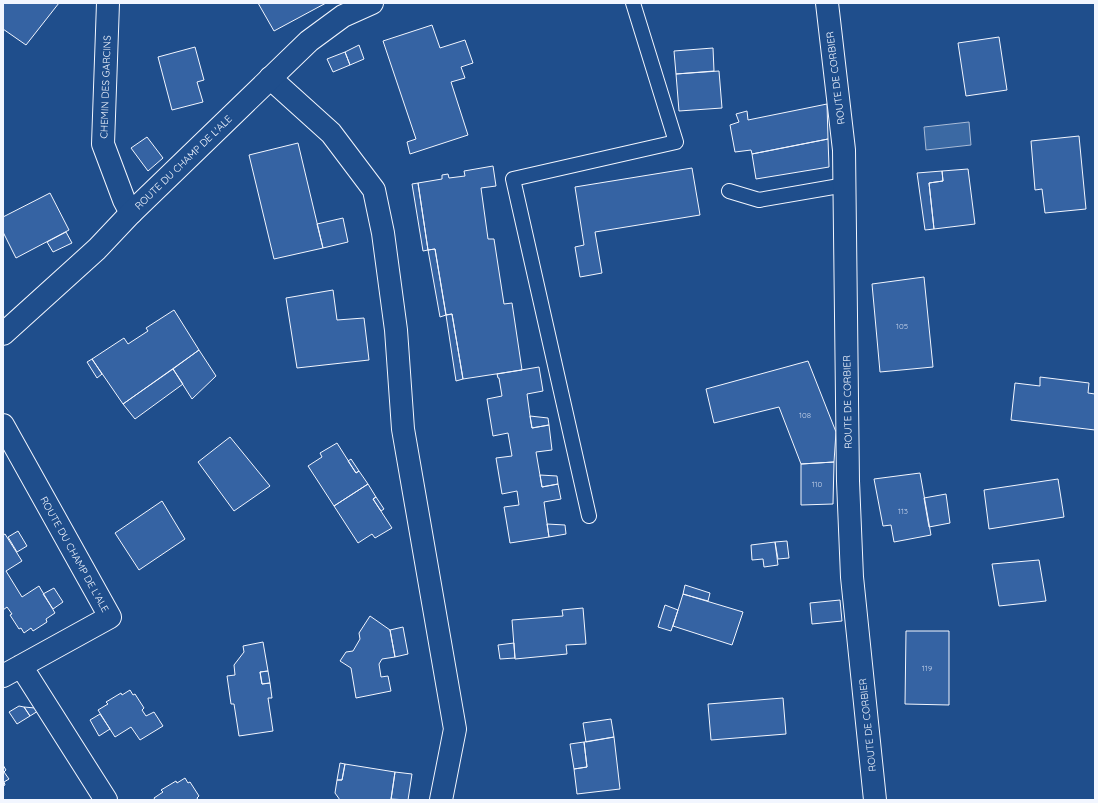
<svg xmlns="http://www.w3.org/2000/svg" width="1098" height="803" font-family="Quicksand,sans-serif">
<rect width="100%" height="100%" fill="#1f4e8c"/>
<path fill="#3b69a3" stroke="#a8bbd7" d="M 969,122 L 971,145 L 926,150 L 924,127 Z"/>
<path fill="#3563a3" stroke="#f2f6ff" d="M 3,3 L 59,3 L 26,45 L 3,29 Z
M 258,3 L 326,3 L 274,31 Z
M 432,25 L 440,48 L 465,40 L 473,63 L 461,67 L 465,78 L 451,82 L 468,135 L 410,154 L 407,142 L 416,139 L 383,41 Z
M 999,37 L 1007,90 L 966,96 L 958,43 Z
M 359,45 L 364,59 L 350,65 L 345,52 Z
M 195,47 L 204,80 L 197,82 L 203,102 L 172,110 L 158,57 Z
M 713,48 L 714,71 L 676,74 L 674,51 Z
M 345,52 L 350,65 L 333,72 L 327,59 Z
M 719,71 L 722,108 L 679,111 L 676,74 Z
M 827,104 L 828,139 L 752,154 L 751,150 L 735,152 L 730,125 L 739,122 L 736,114 L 747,111 L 748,120 Z
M 1079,136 L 1086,209 L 1045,213 L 1042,189 L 1035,190 L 1031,141 Z
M 147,137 L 163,158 L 148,171 L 131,148 Z
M 828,139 L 829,167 L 756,179 L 752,154 Z
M 298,143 L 323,248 L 274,259 L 249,155 Z
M 493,166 L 496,186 L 481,188 L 488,239 L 494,239 L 504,304 L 512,303 L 522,370 L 463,379 L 452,314 L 446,315 L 435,249 L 428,250 L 418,183 L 442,179 L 442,175 L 448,174 L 449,178 L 465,176 L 464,171 Z
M 692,168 L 700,215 L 595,232 L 602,273 L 580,277 L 575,247 L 584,245 L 575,187 Z
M 968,169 L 975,224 L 934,229 L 929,183 L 943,181 L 942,171 Z
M 942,171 L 943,181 L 929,183 L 934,229 L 925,230 L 917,173 Z
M 418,183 L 428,250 L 423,251 L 412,184 Z
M 50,193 L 69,230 L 16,258 L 3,232 L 3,217 Z
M 343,218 L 348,242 L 323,248 L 317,224 Z
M 66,232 L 72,243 L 53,252 L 47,242 Z
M 435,249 L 446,315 L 440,317 L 428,250 Z
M 924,277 L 933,367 L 880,372 L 872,284 Z
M 333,290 L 337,320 L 364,318 L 369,360 L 297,368 L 286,298 Z
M 174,310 L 199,350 L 123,404 L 92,359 L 124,338 L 128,344 L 148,331 L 146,328 Z
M 452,314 L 463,379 L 456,381 L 446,315 Z
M 199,350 L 216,376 L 192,399 L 173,369 Z
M 92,359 L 102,374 L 97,378 L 87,362 Z
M 808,361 L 836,432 L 834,462 L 801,464 L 779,407 L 714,423 L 706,389 Z
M 539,367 L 543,391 L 527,394 L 530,416 L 532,428 L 549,425 L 552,450 L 536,452 L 542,487 L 558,484 L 561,499 L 544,502 L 549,537 L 510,543 L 504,507 L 519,505 L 517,491 L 502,494 L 496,458 L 512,456 L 508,433 L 493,436 L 487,399 L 502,396 L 499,378 L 498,378 L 497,374 Z
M 173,369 L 183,384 L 135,419 L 123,404 Z
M 1040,377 L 1089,383 L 1088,393 L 1095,394 L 1095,430 L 1011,420 L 1015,383 L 1040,386 Z
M 530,416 L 548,418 L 549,425 L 532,428 Z
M 230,437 L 270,486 L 234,511 L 198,462 Z
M 337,443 L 356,473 L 359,471 L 368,484 L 334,506 L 308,466 L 322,457 L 320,453 Z
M 351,459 L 359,471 L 356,473 L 348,461 Z
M 834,462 L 833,504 L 801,505 L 801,464 Z
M 920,473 L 931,535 L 894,542 L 891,525 L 883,526 L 874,479 Z
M 540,475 L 557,476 L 558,484 L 542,487 Z
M 1058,479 L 1064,517 L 989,529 L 984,490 Z
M 368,484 L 376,497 L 373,499 L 392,528 L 375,538 L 372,534 L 358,543 L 334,506 Z
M 946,494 L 950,523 L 929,527 L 924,498 Z
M 376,497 L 384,509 L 381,511 L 373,499 Z
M 162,501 L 185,539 L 139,570 L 115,533 Z
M 547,524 L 565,525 L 566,534 L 549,537 Z
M 18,531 L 27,546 L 17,552 L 8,537 Z
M 5,534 L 22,561 L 6,571 L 22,597 L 39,586 L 55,613 L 46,619 L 47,622 L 33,631 L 31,628 L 24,633 L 21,628 L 19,629 L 10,615 L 12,614 L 7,607 L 3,610 L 3,535 Z
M 787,541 L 789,558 L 778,559 L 775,542 Z
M 775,542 L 778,565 L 764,567 L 763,559 L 752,560 L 751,545 Z
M 1039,560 L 1046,601 L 999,606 L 992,564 Z
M 685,585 L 710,593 L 708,601 L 683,594 Z
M 54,588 L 63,602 L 53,609 L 43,594 Z
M 683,594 L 743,612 L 732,645 L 673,626 Z
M 840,600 L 842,621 L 812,624 L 810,603 Z
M 665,605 L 678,610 L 671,631 L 658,627 Z
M 583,608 L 586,644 L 566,645 L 567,654 L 515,659 L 512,620 L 563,616 L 562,610 Z
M 370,616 L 390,630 L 395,657 L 382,659 L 379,664 L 381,677 L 388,676 L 391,691 L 356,698 L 351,668 L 340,661 L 346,652 L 353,651 L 360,639 L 359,633 Z
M 403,627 L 408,654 L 395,657 L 390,630 Z
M 906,631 L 949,631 L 949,705 L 905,704 Z
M 263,642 L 268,671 L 260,672 L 262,684 L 270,683 L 272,698 L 268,698 L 273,731 L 239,736 L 234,704 L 231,704 L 227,676 L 235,675 L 234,665 L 244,652 L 243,646 Z
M 514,643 L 515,658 L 500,659 L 498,645 Z
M 268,671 L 270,683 L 262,684 L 260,672 Z
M 130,690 L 133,695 L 135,694 L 144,708 L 142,710 L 146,716 L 154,712 L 163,726 L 140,740 L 131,727 L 115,737 L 98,710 L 108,704 L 106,702 L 121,693 L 122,695 Z
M 783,698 L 786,734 L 711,740 L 708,704 Z
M 19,706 L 24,707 L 30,716 L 17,724 L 9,712 Z
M 24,707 L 35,708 L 38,711 L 30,716 Z
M 100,714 L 110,729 L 99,736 L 90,720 Z
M 611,719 L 614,737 L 586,742 L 583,723 Z
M 614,737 L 620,789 L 577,794 L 574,769 L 587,767 L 584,742 Z
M 584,742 L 587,767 L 574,769 L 570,744 Z
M 340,763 L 345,764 L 342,780 L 337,780 Z
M 345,764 L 395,772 L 391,800 L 340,800 L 335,793 L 337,780 L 342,780 Z
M 3,765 L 6,770 L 4,772 L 9,779 L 4,782 L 5,785 L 3,786 Z
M 395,772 L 412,774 L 408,800 L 391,799 Z
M 185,778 L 188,783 L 190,782 L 199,796 L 197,798 L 198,800 L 155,800 L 154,798 L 163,792 L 161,790 L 176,781 L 177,783 Z"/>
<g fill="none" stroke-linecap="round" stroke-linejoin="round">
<g stroke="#f2f6ff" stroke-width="16">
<path id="lane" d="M 729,191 L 759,200 L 845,185
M 589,516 L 513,179 L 676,142 L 633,3"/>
</g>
<g stroke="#f2f6ff" stroke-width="24">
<path id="street" d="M 108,3 L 103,144 L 124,200 L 131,213
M 827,3 L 844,150 L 848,481 L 852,577 L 875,800
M 270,78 L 331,133 L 374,190 L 383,233 L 396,330 L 403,429 L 455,729 L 441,800
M 3,425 L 110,617 L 3,676
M 21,666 L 106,800"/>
</g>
<g stroke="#f2f6ff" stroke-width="24">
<path id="secondary" d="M 3,334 L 97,249 L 131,213 L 309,41 L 343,16 L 372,3"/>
</g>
<use href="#lane" stroke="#1f4e8c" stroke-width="14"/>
<use href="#street" stroke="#1f4e8c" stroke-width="22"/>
<use href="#secondary" stroke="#1f4e8c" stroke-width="22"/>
</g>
<g text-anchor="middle" stroke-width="3" stroke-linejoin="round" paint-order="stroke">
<g font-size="8" fill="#c3d1e8">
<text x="902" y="329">105</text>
<text x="805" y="418">108</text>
<text x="817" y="487">110</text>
<text x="903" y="514">113</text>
<text x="927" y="671">119</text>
</g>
<g font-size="10" fill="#f2f6ff" stroke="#1f4e8c">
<text transform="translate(835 78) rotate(-97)" y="4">ROUTE DE CORBIER</text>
<text transform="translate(105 87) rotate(-88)" y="4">CHEMIN DES GARCINS</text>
<text transform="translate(183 162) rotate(-44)" y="4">ROUTE DU CHAMP DE L'ALE</text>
<text transform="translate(847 402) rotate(-91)" y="4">ROUTE DE CORBIER</text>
<text transform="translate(75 554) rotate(61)" y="4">ROUTE DU CHAMP DE L'ALE</text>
<text transform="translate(867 725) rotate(-96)" y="4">ROUTE DE CORBIER</text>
</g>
</g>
<rect width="1098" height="803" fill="none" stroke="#f2f6ff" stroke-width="8"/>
</svg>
